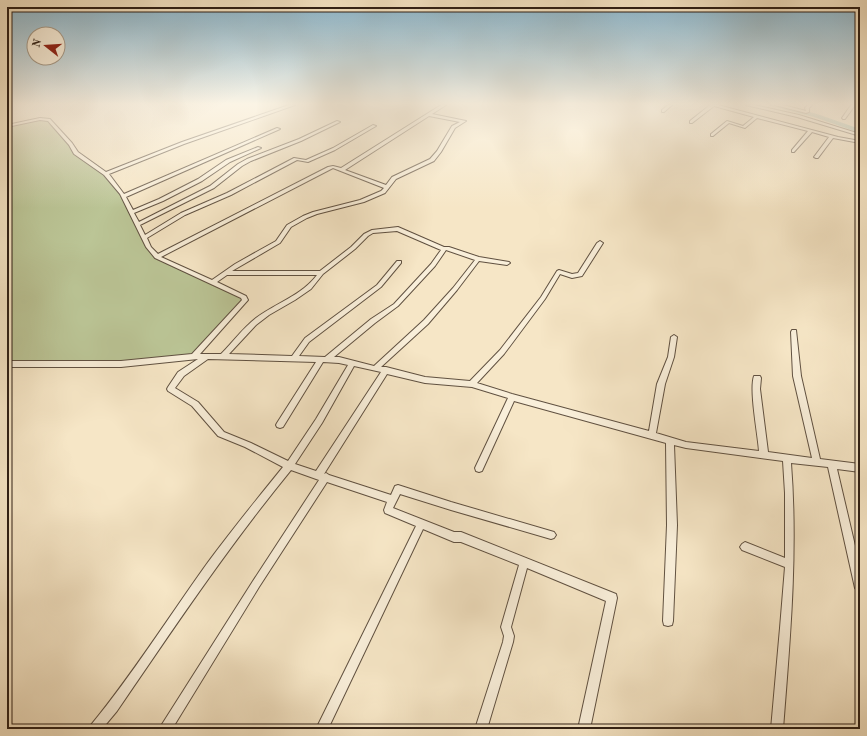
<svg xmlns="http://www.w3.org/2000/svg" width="867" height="736" font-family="'Old Standard TT',serif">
<rect width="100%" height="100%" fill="#f6e6c6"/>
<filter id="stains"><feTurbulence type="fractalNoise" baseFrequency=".005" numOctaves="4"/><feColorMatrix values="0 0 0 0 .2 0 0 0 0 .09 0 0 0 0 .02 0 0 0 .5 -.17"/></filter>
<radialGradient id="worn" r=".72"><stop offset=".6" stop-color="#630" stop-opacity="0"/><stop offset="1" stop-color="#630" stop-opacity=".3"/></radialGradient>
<path fill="#bbc596" stroke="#747256" d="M 46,119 L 76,153 L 106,174 L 122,194 L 149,247 L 157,257 L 235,293 L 245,300 L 194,356 L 138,363 L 7,364 L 7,126 Z"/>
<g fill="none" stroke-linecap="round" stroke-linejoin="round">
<path fill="#9dc0b0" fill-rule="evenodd" d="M 767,105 C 799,105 830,119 860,129 L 860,133 L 814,117 Z"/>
<g stroke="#605141" stroke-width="2">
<path id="street" d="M 289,105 L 295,105 L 184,144 L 109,174 L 124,194 L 277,128 L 280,129 L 126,197 L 133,210 L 159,199 L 198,179 L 226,160 L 258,147 L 261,148 L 230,162 L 202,181 L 163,201 L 134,213 L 139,222 L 210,186 L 238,164 L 247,159 L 299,139 L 337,121 L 340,122 L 301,141 L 251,161 L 242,166 L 214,188 L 140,225 L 145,235 L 181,213 L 227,193 L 294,158 L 306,160 L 333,148 L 373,125 L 376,126 L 335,150 L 308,162 L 297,160 L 231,195 L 185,215 L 147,238 L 151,247 L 158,254 L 328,167 L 333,166 L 341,168 L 441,105 L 446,105 L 432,114 L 466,121 L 455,128 L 441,152 L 434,161 L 396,179 L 385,193 L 364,202 L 317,214 L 307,218 L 291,227 L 280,243 L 232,271 L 320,271 L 351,247 L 364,234 L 372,230 L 398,227 L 444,247 L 449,247 L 479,257 L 509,262 L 510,263 L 507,265 L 479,261 L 457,290 L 428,324 L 381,367 L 386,367 L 425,377 L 470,381 L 500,350 L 541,297 L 557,271 L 559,270 L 572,274 L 578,273 L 597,243 L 600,241 L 603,243 L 582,276 L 572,278 L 560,274 L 545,299 L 504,354 L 477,383 L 512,394 L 649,431 L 657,384 L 668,357 L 671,337 L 674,335 L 677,337 L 674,357 L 665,384 L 656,433 L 686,442 L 759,451 C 758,435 749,390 754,376 L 760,376 L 761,378 L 760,389 L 768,452 L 812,458 L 793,376 L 791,332 L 792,330 L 796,330 L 801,376 L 820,459 L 860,464 L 860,472 L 837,469 L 860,567 L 860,593 L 857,591 L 855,588 L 828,467 L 791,463 C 798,552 790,640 783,729 L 771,729 L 780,628 L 785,567 L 742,550 L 740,547 L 742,544 L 745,542 L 785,558 L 785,493 L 783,461 L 686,448 L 674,445 L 677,525 L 673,621 L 672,625 L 668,626 L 664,625 L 663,621 L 667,525 L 666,443 L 514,401 L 482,471 L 479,472 L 476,471 L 475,468 L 508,398 L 472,387 L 425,383 L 387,374 L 324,474 L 326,473 L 329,475 L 391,495 L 395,486 L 398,485 L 451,502 L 554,532 L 556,535 L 554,538 L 551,539 L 451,510 L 400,494 L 393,508 L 454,532 L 461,532 L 616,594 L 617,598 L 590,729 L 578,729 L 606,601 L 527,568 L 511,627 L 514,636 L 513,642 L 487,729 L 475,729 L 503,642 L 504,636 L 501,627 L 519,565 L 461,542 L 454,542 L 423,529 L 328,729 L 316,729 L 416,526 L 385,513 L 384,510 L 387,502 L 327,482 L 259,587 L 172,729 L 159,729 L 253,581 L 319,480 L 291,470 C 228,547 173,629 117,711 L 102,729 L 89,729 L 91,725 C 133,674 168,618 206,565 C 231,531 257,499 283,467 L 245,447 L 218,436 L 192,406 L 168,391 L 167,389 L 168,387 L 178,372 L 198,359 L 121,367 L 7,367 L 7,361 L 121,361 L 192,354 L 242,300 L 241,298 L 155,258 L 146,247 L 120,194 L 104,175 L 74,154 L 69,145 L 48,121 L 40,120 L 7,127 L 7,125 L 40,118 L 50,119 L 72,143 L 78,152 L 106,172 L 182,142 ZM 429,116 L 460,122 L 452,126 L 437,151 L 430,159 L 392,177 L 386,185 L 345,170 ZM 333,168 L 384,188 L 381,191 L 360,200 L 313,212 L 303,216 L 287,225 L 276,241 L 235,264 L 212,280 L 161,257 ZM 397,231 L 441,250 L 431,264 L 394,304 L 371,319 L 325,357 L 299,356 L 309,342 L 381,287 L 401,263 L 401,261 L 397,261 L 377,285 L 305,338 L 292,356 L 229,354 L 256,325 L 269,315 L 295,300 L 311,289 L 323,274 L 355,249 L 368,236 L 373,233 ZM 446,250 L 475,260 L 453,288 L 424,320 L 374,366 L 339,357 L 334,357 L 375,323 L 398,306 L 435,266 ZM 227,275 L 317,275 C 301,296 276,303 256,318 C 243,328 233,342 221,354 L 200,354 L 248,300 L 246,296 L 217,282 ZM 208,359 L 316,362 L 277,423 L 276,425 L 277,427 L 280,428 L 283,427 L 323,362 L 339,363 L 348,365 L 316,419 L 288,461 L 251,443 L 224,432 L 198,402 L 175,388 L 184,376 ZM 354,366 L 381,372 L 316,471 L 295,464 L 322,423 Z
M 668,105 L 672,105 L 664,112 L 662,112 L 662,110 Z
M 710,105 L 718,105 L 838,137 L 860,141 L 860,143 L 833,138 L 818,158 L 816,158 L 814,157 L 829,137 L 812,132 L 794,152 L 792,152 L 792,150 L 808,131 L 757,118 L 745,128 L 729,123 L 713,136 L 711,136 L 711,134 L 727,121 L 743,126 L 754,117 L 714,106 L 692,123 L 690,123 L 690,121 Z
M 746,105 L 754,105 L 799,115 L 860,134 L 860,136 L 797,117 Z
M 775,105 L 783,105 L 806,111 L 805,108 L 808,105 L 812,105 L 809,108 L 809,112 L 806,113 Z
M 851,105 L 855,105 L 845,119 L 843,119 L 842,118 Z"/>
</g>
<use href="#street" fill="#f9efda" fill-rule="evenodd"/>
</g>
<linearGradient id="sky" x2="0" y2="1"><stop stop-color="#8ab9d2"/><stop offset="0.5" stop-color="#fbf4e5"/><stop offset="1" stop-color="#fbf4e5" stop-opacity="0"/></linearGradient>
<rect width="867" height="208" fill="url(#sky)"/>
<rect width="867" height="736" fill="none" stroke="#f6e6c6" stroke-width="24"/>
<rect x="8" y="8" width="851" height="720" fill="none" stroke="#2e1f15" stroke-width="2"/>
<rect x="12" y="12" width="843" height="712" fill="none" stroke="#2e1f15"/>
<g transform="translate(46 46) rotate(287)"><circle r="19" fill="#f9efda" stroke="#a89c8b"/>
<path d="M0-3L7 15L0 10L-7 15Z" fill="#8f2418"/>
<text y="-6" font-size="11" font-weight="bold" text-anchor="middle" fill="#2e1f15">N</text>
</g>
<rect width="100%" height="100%" filter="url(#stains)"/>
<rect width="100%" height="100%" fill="url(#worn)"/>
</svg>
